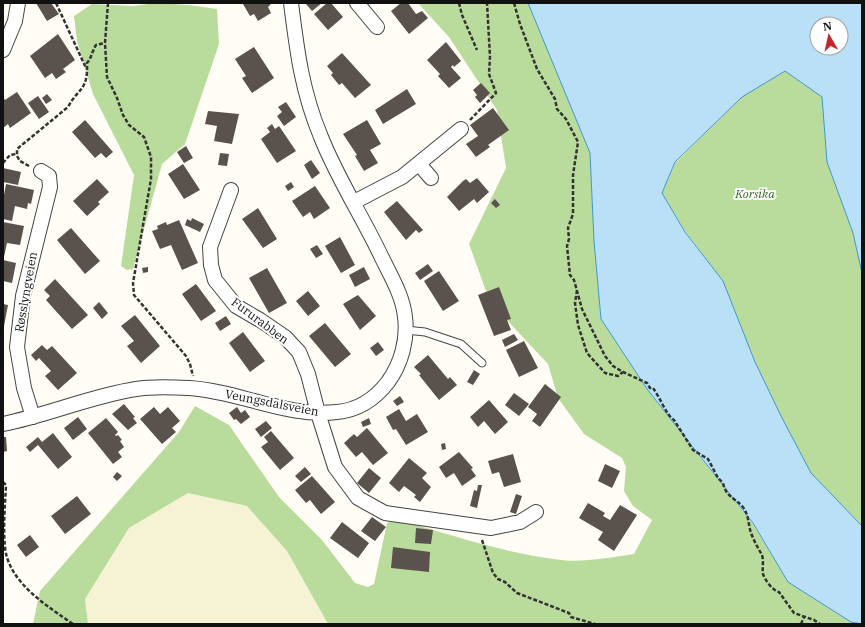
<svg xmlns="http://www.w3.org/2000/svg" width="865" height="627" font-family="'IBM Plex Serif',serif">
<rect width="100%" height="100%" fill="#fffdf5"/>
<path fill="#f6f3d4" d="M 188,493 L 247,506 L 287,551 L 328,624 L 88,624 L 85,599 L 129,528 Z"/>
<path fill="#b9dc9c" d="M 156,3 L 189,5 L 217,9 L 219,44 L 185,144 L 162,164 L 133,269 L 127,270 L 121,266 L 134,175 L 93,94 L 77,41 L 74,16 L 92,4 L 133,6 Z
M 418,3 L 528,3 L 590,153 L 594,241 L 601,319 L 647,389 L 753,524 L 788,582 L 851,622 L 858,624 L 328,624 L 287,551 L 247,506 L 188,493 L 129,528 L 85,599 L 88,624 L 33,624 L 40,591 L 179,432 L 195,406 L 229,425 L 279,497 L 322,540 L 355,583 L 368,587 L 374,584 L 387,523 L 397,519 C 450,535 505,553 561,560 C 579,563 615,557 634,554 L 652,520 L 633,506 L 624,491 L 626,467 L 622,458 L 584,434 L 558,398 L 548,364 L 490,302 L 469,244 L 506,168 L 497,110 L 449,37 Z
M 785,71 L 822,97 L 827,162 L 853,233 L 862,273 L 862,526 L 811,473 L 781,416 L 755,362 L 723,281 L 685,231 L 662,193 L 675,163 L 742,97 Z"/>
<path fill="#b9e0f7" stroke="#3f96cf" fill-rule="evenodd" d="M 528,3 L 862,3 L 862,273 L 853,233 L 827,162 L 822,97 L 785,71 L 742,97 L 675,162 L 662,193 L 685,232 L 723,281 L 755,362 L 781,416 L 811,473 L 862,526 L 862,624 L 851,622 L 788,582 L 753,523 L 647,389 L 601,319 L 594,241 L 590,153 ZM 817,24 L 841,24 L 841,48 L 817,48 Z"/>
<path fill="#5a524d" d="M 36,3 L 51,3 L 59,14 L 47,21 Z
M 245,3 L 272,3 L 268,7 L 271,13 L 258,21 L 254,14 L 250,16 L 243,4 Z
M 307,3 L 322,3 L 312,11 L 306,4 Z
M 327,3 L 331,3 L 343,17 L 328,30 L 314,14 Z
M 401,3 L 408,3 L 416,14 L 422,11 L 428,18 L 409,34 L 391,11 Z
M 58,34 L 75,60 L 63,69 L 66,72 L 56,79 L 52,73 L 45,78 L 30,56 Z
M 446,42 L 461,61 L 454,67 L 453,65 L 451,67 L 461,78 L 449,88 L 438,76 L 440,74 L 427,60 Z
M 254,47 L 274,78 L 252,93 L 242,78 L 246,76 L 235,59 Z
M 342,53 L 371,85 L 355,98 L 342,83 L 339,85 L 331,75 L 333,73 L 327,66 Z
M 481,83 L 490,93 L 480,103 L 475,97 L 477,95 L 473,90 Z
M 407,89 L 416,104 L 383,124 L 375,110 Z
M 17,92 L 31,113 L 10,128 L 8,124 L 3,128 L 3,97 L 5,100 Z
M 47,94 L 52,100 L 46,104 L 42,98 Z
M 38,96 L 49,112 L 39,119 L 28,103 Z
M 286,102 L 296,117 L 284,126 L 277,116 L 282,112 L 278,107 Z
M 493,108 L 509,130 L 488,145 L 490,147 L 476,157 L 466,144 L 478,136 L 470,125 Z
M 208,111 L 239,114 L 232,144 L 214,141 L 217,126 L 205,124 Z
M 85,120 L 113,152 L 106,158 L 101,153 L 95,158 L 72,132 Z
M 367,120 L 381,144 L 370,150 L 378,163 L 364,171 L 355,156 L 357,155 L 343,134 Z
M 272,124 L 275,129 L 279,126 L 296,151 L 277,163 L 261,139 L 270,132 L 267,128 Z
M 186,146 L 193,158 L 184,163 L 177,152 Z
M 220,153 L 229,154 L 227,166 L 218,165 Z
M 311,160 L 320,173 L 312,179 L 304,165 Z
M 183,164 L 200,190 L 184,199 L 168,174 Z
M 3,168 L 21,172 L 18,185 L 3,182 Z
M 477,178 L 489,192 L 477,203 L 474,199 L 459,211 L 447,197 L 463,181 L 466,179 L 470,183 Z
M 97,179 L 109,192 L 98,202 L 100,204 L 87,216 L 73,201 Z
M 291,182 L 294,187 L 288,191 L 285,186 Z
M 6,184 L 34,190 L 31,204 L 28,203 L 27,209 L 15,206 L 12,221 L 3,219 L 3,200 Z
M 315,186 L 330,208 L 314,219 L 310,212 L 303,217 L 292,201 Z
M 495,199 L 500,205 L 496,208 L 491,203 Z
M 397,201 L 423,230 L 419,233 L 416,230 L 406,240 L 384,212 Z
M 258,208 L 277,239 L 263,248 L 242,219 Z
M 192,218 L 204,224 L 200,232 L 185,225 L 187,219 L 191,221 Z
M 179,220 L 198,263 L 182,270 L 171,245 L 160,249 L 152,231 L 158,229 L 157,226 L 166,222 L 167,225 Z
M 3,222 L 24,226 L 20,245 L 7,243 L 4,257 Z
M 71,228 L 100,261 L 85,274 L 57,240 Z
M 340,237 L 355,265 L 341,273 L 325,246 Z
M 317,245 L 323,254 L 316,258 L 310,249 Z
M 3,260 L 16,263 L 12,283 L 3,281 Z
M 428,264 L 433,271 L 420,280 L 415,273 Z
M 148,267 L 148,272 L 143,273 L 142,268 Z
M 364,267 L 370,279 L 355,287 L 349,275 Z
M 267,268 L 287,303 L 269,313 L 249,278 Z
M 439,271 L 459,301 L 443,311 L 424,281 Z
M 55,279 L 88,315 L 72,329 L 46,300 L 50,296 L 44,290 Z
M 196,284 L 216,311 L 201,321 L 182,294 Z
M 499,287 L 511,319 L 507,320 L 511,330 L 494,336 L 478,295 Z
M 308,291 L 320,306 L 308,316 L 296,301 Z
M 358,295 L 376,316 L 360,330 L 343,304 Z
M 99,302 L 108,313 L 102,319 L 93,308 Z
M 3,304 L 8,305 L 4,326 L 3,326 Z
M 135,315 L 160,346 L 141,363 L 127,346 L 134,341 L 121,326 Z
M 226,316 L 231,324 L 220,331 L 215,323 Z
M 325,323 L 351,354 L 335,367 L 309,336 Z
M 243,332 L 265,361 L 250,372 L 229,343 Z
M 514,334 L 518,340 L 505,347 L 502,340 Z
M 524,341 L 538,368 L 519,377 L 506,350 Z
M 378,342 L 384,350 L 376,356 L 370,348 Z
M 42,345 L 47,350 L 52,346 L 77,373 L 58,390 L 45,376 L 51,371 L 39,358 L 36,361 L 31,355 Z
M 428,355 L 448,379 L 450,377 L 457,385 L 439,400 L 419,375 L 421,374 L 414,367 Z
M 474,370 L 480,374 L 473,385 L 467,382 Z
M 545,384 L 561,397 L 540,427 L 532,421 L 537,414 L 528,407 Z
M 514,393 L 529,404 L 519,416 L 505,405 Z
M 400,396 L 404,402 L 397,406 L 393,401 Z
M 489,400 L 508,422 L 495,434 L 484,421 L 478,427 L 470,417 Z
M 124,404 L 135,417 L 133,418 L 137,423 L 128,430 L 112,414 Z
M 154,407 L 160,414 L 168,407 L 180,421 L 172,428 L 176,432 L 162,444 L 140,419 Z
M 237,407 L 241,413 L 245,410 L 250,417 L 241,424 L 236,419 L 234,420 L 229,413 Z
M 399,409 L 406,421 L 417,414 L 428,432 L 406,445 L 396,429 L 393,430 L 386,417 Z
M 78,417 L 87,429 L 73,440 L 64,428 Z
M 106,418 L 118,432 L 115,435 L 116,436 L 118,435 L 122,440 L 120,441 L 124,447 L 118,452 L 122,457 L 113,464 L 88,433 Z
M 369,418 L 371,424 L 363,427 L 361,422 Z
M 266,421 L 272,428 L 261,437 L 255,429 Z
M 367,428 L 388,453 L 373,465 L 362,452 L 356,457 L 344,443 L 354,434 L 357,437 Z
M 271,431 L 294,458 L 280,470 L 261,447 L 268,442 L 264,437 Z
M 53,433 L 72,457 L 58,469 L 38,445 L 30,452 L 26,447 L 38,437 L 42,442 Z
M 3,437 L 6,437 L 7,451 L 3,452 Z
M 445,443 L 446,449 L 442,450 L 441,444 Z
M 459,452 L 473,468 L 471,469 L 476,476 L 462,486 L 454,473 L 446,478 L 439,467 Z
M 513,454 L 521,482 L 504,487 L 499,472 L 492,474 L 488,461 Z
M 409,458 L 427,473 L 422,478 L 431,487 L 420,502 L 414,497 L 416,495 L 404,486 L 399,492 L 389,483 Z
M 605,464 L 620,471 L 612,488 L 598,481 Z
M 305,467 L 311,474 L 301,482 L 295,476 Z
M 369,468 L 381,478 L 369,493 L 357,483 Z
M 117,472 L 122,476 L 117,481 L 113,477 Z
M 312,476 L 335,502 L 321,514 L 310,500 L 306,503 L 295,490 Z
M 478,485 L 482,485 L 477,508 L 470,506 L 474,490 L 477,491 Z
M 516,494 L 522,496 L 516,514 L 510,512 Z
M 77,496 L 91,514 L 65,534 L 51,516 Z
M 588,503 L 605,513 L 603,516 L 610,520 L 620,505 L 637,515 L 614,551 L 598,540 L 603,532 L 579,518 Z
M 372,517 L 386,527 L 375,541 L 361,531 Z
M 342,522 L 369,543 L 358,558 L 330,538 Z
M 416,528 L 433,530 L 431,544 L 415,543 Z
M 30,535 L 39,547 L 26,557 L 17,545 Z
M 393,547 L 430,552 L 429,572 L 391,568 Z"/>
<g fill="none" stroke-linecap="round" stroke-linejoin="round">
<g stroke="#444" stroke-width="9">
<path id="service" d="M 406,330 L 425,332 L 461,344 L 482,363"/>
</g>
<g stroke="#444" stroke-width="16">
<path id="minor" d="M 357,3 L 377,27
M 3,50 L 15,21 L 18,3
M 419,164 L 431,178
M 231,190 L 210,247 L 211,265 L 215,280 L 236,306 L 260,320 L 285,337 L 299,352 L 308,374 L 318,413 L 335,467 L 358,498 L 385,513 L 491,528 L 520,522 L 536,512
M 354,202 L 402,177 L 461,129
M 33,417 L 24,388 L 17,347 L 23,296 L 50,187 L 49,176 L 41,171
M 3,424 C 48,415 91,396 136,389 C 153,386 172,387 189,388 C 239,391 287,418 337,412 C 359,410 375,399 388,382 C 401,364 408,340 405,317 C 403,297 392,278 383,260 C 364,219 338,180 321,137 C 302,92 297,51 291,3"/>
</g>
<path stroke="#333" stroke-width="2.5" stroke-dasharray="4 2" stroke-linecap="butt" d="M 56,3 L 86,68
M 108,3 L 105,43 L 107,77 L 117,98 L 123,115 L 129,125 L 144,137 L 151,157 L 151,179 L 133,283 L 134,295 L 186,356 L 190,364 L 193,376
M 459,3 L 462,15 L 477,50
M 514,3 L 520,24 L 537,69 L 555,99 L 557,109 L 566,119 L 578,142 L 573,175 L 573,214 L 568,228 L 569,239 L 567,246 L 570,275 L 574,280 L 582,309 L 605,356 L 613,366 L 623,372 L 647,383 L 650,388 L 653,388 C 660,397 666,415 674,420 L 693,450 L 708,459 L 718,478 L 723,483 C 726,497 735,498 742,506 C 749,514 748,524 751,533 C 754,541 758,548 762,555 C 764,561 762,568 763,574 C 765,580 773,591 779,592 L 794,613 L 814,620 L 820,624
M 470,120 L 496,93 L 489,74 L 490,57 L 487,3
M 3,163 L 10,155 L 16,154
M 29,166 L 20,161 L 17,156 L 17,149 L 68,107 C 79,87 88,91 87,63 C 92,57 92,51 96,45 L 105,43
M 577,290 L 575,303 L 578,325 L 587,353 L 605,373 L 618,376 L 623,372
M 3,482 L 6,485 C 5,506 3,527 5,547 C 8,582 47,606 73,624
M 482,540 L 493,573 L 498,579 L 505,582 L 517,593 L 569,613 L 571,617 L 595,624
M 801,624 L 804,617"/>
<use href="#service" stroke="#fff" stroke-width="7"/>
<use href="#minor" stroke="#fff" stroke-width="14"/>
</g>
<g text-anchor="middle" stroke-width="4" stroke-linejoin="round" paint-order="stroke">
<g font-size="12" font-style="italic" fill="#2f6b1f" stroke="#fff">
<text x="755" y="198">Korsika</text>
</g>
<g font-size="12" fill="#111" stroke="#fff">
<text transform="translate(26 292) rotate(-80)" y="4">Røsslyngveien</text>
<text transform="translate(260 321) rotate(37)" y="4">Fururabben</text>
<text transform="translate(272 403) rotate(11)" y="4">Veungsdalsveien</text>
</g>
</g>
<rect width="865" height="627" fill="none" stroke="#111111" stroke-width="8"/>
<g transform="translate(829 36) rotate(351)"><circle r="19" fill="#ffffff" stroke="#a0a0a0"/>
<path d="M0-3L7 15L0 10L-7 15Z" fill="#c4262e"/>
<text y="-6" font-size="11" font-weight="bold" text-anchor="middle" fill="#111111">N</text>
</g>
</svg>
